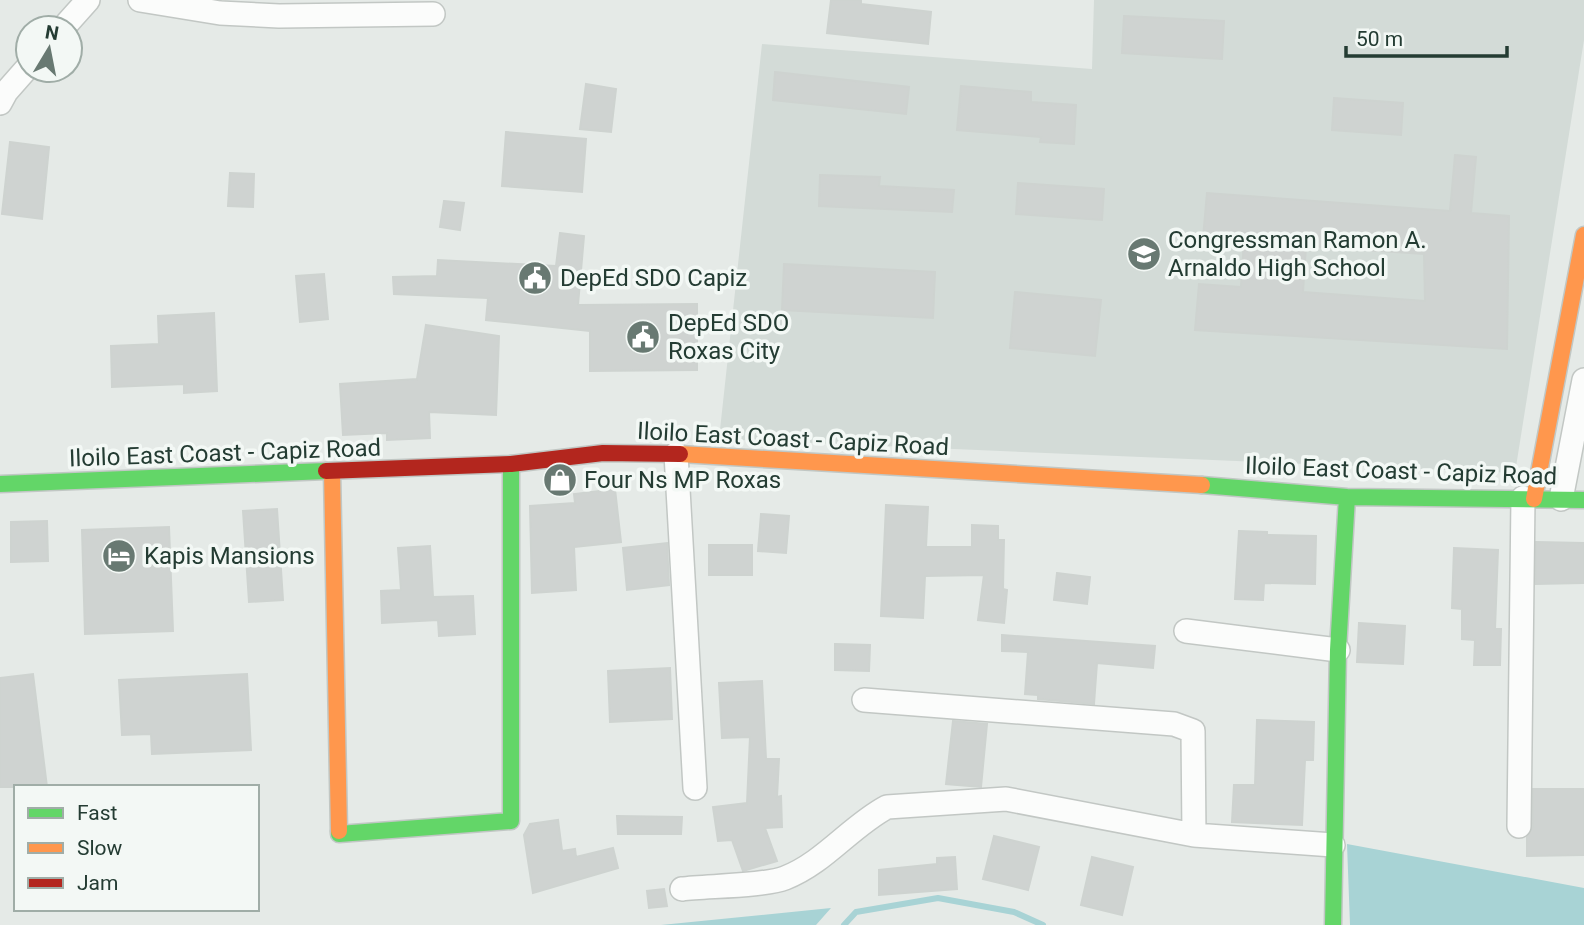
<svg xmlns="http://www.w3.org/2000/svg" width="1584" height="925" font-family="Roboto,sans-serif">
<rect width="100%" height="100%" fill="#e5eae7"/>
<path fill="#d3dbd7" d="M 1094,0 L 1584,0 L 1584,40 L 1515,473 L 719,439 L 762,44 L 1092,69 Z"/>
<path fill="#a8d3d5" d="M 1347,844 L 1584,888 L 1584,925 L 1350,925 Z
M 831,908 L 816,925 L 661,925 Z"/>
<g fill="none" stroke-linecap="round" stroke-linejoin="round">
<path stroke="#a8d3d5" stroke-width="6" d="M 844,925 L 856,912 L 938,898 L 1014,912 L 1043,925"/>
</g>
<path fill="#cfd3d1" stroke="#ced3d0" stroke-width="2" fill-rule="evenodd" d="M 831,0 L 861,0 L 861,4 L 931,12 L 928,44 L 827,33 Z
M 1124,16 L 1224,21 L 1222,59 L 1122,53 Z
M 775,72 L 909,87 L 906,114 L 773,100 Z
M 586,84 L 616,89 L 611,132 L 580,129 Z
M 961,86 L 1031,92 L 1031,102 L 1076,105 L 1074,144 L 1040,142 L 1041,137 L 957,130 Z
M 1334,98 L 1403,103 L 1401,135 L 1332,130 Z
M 506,132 L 586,139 L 582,192 L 502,186 Z
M 10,142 L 49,147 L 42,219 L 2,214 Z
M 1455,155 L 1476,157 L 1471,213 L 1509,216 L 1507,349 L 1195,330 L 1199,284 L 1241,287 L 1244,241 L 1203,238 L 1207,193 L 1450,211 ZM 1306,246 L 1424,254 L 1425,301 L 1303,292 Z
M 230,173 L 254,174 L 253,207 L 228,206 Z
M 820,175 L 880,177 L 879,186 L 954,190 L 952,212 L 819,206 Z
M 1018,183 L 1104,189 L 1102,220 L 1016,214 Z
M 444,201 L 464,203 L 460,230 L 440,227 Z
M 560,233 L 584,236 L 578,305 L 697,304 L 697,370 L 590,371 L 590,331 L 486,320 L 488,298 L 394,294 L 393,277 L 437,276 L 438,260 L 556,266 Z
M 784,264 L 935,272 L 933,318 L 782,310 Z
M 324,274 L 328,319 L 300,322 L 296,276 Z
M 1015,292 L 1101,300 L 1095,356 L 1010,348 Z
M 214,313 L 217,391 L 184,393 L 184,384 L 112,387 L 111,346 L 159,344 L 158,316 Z
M 426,325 L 499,336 L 496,415 L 429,412 L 430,438 L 387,440 L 387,433 L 343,435 L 340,384 L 417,379 Z
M 615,489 L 621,542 L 574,547 L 576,590 L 532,593 L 530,506 L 575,503 L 574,494 Z
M 886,505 L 928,507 L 926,547 L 972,547 L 972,525 L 998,526 L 998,540 L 1004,540 L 1003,589 L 1007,590 L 1004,623 L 978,620 L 984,575 L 925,576 L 923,618 L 881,616 Z
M 277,509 L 283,600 L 249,602 L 243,511 Z
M 761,514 L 789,516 L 786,553 L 758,551 Z
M 47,521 L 48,561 L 11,562 L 11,522 Z
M 169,527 L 173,631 L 85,634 L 82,530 Z
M 1239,531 L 1267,532 L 1267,535 L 1316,536 L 1315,584 L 1264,583 L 1263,600 L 1235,599 Z
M 1536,542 L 1584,543 L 1584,583 L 1536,584 Z
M 667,543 L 669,585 L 627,590 L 623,548 Z
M 709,545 L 752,545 L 752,575 L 709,575 Z
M 430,546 L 433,597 L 473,596 L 475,634 L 439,636 L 438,620 L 382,623 L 381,591 L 401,590 L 398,548 Z
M 1454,548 L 1498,550 L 1495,629 L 1501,629 L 1500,665 L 1474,665 L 1475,640 L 1462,639 L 1462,609 L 1452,608 Z
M 1057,573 L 1090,577 L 1087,604 L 1054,600 Z
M 1359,623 L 1405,626 L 1403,664 L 1357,662 Z
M 1002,635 L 1155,646 L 1153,668 L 1097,663 L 1094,704 L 1038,699 L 1038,695 L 1025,694 L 1028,652 L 1002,651 Z
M 835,644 L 870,645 L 869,671 L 835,670 Z
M 670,668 L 672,719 L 610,722 L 608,671 Z
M 33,674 L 47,787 L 0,787 L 0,678 Z
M 247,674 L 251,750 L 152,754 L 151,734 L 122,735 L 119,680 Z
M 762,681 L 766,759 L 779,759 L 777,797 L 781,796 L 782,827 L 765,828 L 777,861 L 743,871 L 732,840 L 718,841 L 713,807 L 747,803 L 750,737 L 722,738 L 719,683 Z
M 1257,720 L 1314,722 L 1313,760 L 1305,760 L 1302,825 L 1232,822 L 1234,785 L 1255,785 Z
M 953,721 L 987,724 L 981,787 L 946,784 Z
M 1533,789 L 1584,789 L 1584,855 L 1527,856 L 1527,837 L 1533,826 Z
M 617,816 L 682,817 L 681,834 L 618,834 Z
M 558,820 L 562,851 L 575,849 L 576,857 L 613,848 L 618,868 L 533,893 L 524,835 L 530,824 Z
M 994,836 L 1039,847 L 1028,890 L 983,879 Z
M 955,857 L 957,889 L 879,895 L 879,870 L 937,864 L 937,858 Z
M 1092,857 L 1133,867 L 1122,915 L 1081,905 Z
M 664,889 L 667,906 L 649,908 L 647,891 Z"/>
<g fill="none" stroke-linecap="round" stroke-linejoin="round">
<g stroke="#c2c7c4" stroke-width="26">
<path id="street" d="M 140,0 L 220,13 L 279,16 L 433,14
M 63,28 L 88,0
M 0,103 L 6,92 L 28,67
M 676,454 L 695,788
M 1561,499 L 1584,380
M 1186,631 L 1338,650
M 864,700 L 1174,724 L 1193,731 L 1194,835
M 1519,826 L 1523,498
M 682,889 C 706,886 765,886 785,878 C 824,863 851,826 887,807 L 1006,799 L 1194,835 L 1333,845"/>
</g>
<g stroke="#c1c7c4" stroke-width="19">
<path id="fast" d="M 0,484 L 326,471
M 1202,485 L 1347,497 L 1584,500
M 339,831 L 339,834 L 511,821 L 511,464
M 1333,925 L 1338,650 L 1347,497"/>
</g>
<g stroke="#c1c7c4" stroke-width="19">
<path id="slow" d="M 680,454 L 1202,485
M 332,472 L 339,831
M 1534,499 L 1584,235"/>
</g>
<g stroke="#c1c7c4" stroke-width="19">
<path id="jam" d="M 326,471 L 511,464 L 603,453 L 680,454"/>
</g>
<use href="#street" stroke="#fbfcfb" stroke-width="23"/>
<use href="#fast" stroke="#63d668" stroke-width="16"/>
<use href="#slow" stroke="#ff974d" stroke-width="16"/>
<use href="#jam" stroke="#b3261e" stroke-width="16"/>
</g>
<defs>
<g id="school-disc" transform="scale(1.75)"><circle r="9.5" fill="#687972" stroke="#f3f8f5"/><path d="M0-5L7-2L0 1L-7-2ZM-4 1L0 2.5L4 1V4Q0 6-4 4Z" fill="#fff"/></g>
<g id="civic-disc" transform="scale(1.75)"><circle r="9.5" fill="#687972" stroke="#f3f8f5"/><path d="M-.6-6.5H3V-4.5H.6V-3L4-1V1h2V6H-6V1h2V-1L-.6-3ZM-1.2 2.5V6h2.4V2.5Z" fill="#fff"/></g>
<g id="shop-disc" transform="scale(1.75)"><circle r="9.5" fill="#687972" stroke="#f3f8f5"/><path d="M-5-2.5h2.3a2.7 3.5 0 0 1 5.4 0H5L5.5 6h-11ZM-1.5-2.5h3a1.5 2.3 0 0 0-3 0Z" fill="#fff"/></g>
<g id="hotel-disc" transform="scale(1.75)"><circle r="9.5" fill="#687972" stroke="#f3f8f5"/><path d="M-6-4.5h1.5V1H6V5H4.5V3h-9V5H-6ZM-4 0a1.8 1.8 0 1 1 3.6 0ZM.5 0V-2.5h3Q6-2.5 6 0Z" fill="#fff"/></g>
</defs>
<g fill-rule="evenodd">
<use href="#school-disc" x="1144" y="254"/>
<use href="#civic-disc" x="535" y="278"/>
<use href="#civic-disc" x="643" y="337"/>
<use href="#shop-disc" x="560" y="480"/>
<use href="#hotel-disc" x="119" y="556"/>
</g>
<g text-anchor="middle" stroke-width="7" stroke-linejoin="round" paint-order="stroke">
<g font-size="24" fill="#243c33" stroke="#f3f8f5" text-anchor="start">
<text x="1168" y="248">Congressman Ramon A.<tspan x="1168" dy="28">Arnaldo High School</tspan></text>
<text x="560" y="286">DepEd SDO Capiz</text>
<text x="668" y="331">DepEd SDO<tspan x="668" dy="28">Roxas City</tspan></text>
<text x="584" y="488">Four Ns MP Roxas</text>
<text x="144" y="564">Kapis Mansions</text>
</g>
<g font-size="24" fill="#243c33" stroke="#f3f8f5">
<text transform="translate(793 439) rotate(3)" y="8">Iloilo East Coast - Capiz Road</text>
<text transform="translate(225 453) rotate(-2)" y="8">Iloilo East Coast - Capiz Road</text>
<text transform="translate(1401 471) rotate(2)" y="8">Iloilo East Coast - Capiz Road</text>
</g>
</g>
<rect x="14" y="785" width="245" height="126" fill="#f3f8f5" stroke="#a0ada7" stroke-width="2"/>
<rect x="28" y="808" width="35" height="10" fill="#63d668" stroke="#a0ada7" stroke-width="2"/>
<text x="77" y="820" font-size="21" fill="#243c33">Fast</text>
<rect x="28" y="843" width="35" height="10" fill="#ff974d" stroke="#a0ada7" stroke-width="2"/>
<text x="77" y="855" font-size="21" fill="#243c33">Slow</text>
<rect x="28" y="878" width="35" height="10" fill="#b3261e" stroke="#a0ada7" stroke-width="2"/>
<text x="77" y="890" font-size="21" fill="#243c33">Jam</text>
<g transform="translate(49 49) rotate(10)"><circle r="33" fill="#f3f8f5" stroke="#a0ada7" stroke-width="2"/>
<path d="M0-5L12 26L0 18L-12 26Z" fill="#687972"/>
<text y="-10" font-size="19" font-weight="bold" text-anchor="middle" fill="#243c33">N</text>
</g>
<path d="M1346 46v10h161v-10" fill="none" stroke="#243c33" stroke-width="3.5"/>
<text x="1356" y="46" font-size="21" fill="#243c33" stroke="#f3f8f5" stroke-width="5" paint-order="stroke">50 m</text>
</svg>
